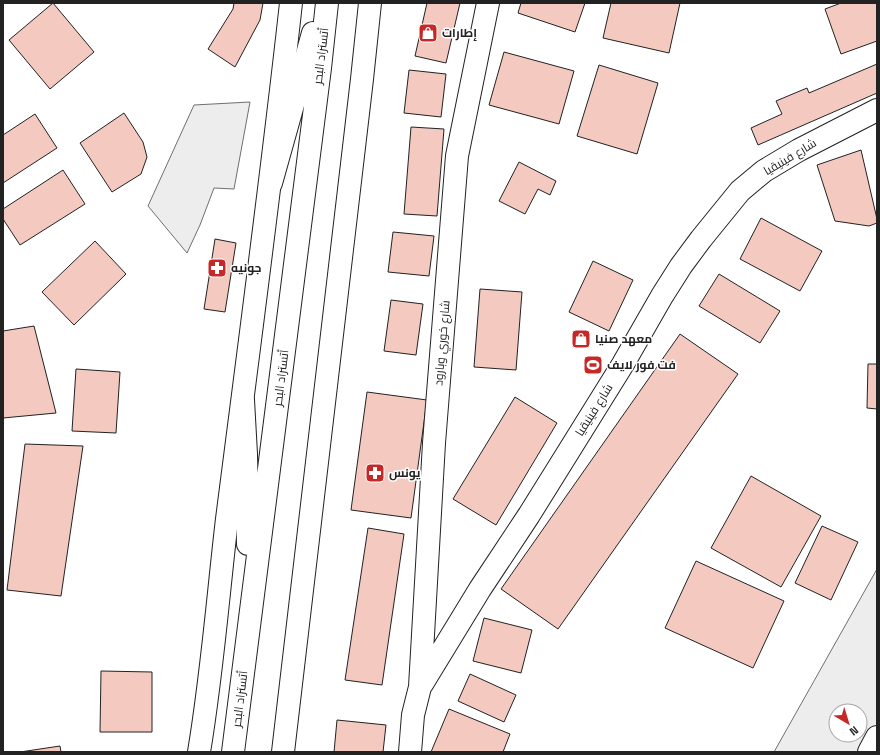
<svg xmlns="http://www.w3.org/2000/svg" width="880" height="755" font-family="'Space Grotesk',Cairo,sans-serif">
<rect width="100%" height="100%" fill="#fff"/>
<path fill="#ededed" stroke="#6f6f6f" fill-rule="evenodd" d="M 250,102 L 234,189 L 214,188 L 200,225 L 187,253 L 148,206 L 194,105 Z
M 877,569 L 877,752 L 774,752 ZM 836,711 L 860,711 L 860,735 L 836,735 Z"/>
<path fill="#f3c9c0" stroke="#222" d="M 53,3 L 94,52 L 50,89 L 9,40 Z
M 234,3 L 263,3 L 260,20 L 235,67 L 208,49 L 233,9 Z
M 427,3 L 460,3 L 446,63 L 415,56 Z
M 521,3 L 585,3 L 575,32 L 518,13 Z
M 611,3 L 680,3 L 669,53 L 603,38 Z
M 841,3 L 877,3 L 877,41 L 841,54 L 825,9 Z
M 504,52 L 574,71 L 559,124 L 489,105 Z
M 877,64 L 877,93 L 758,145 L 751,128 L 782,114 L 776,101 L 807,88 L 809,93 Z
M 599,65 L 658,83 L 637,154 L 577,136 Z
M 409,70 L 446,74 L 441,117 L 404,113 Z
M 124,113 L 143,142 L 147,157 L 141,174 L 112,192 L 80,143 Z
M 35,114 L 57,148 L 3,183 L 3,135 Z
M 411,127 L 444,129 L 437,216 L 404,214 Z
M 861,150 L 877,219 L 877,223 L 869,226 L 835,221 L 817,165 Z
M 519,162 L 556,181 L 550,195 L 538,189 L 525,214 L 499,201 Z
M 63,170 L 85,204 L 20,245 L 3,219 L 3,209 Z
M 761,218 L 822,251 L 800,291 L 740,259 Z
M 393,232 L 434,236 L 429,276 L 388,272 Z
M 215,239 L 236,243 L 225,312 L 204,309 Z
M 95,241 L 126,274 L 74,325 L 42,292 Z
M 593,261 L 633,280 L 609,331 L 569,312 Z
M 719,274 L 780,311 L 760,343 L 699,306 Z
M 480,289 L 522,292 L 516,370 L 474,367 Z
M 391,300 L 423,304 L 416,355 L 384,351 Z
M 34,326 L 56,413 L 3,418 L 3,331 Z
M 680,334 L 738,374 L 558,629 L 501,589 Z
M 868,364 L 877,364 L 877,409 L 867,408 Z
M 76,369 L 120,372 L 116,433 L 72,431 Z
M 367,392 L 427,400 L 411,518 L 351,510 Z
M 515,397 L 557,423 L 496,525 L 453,499 Z
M 25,444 L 83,446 L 61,596 L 7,590 Z
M 751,476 L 821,516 L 781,587 L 711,548 Z
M 822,526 L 858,542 L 831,600 L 795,583 Z
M 368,528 L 404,534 L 382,685 L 345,680 Z
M 696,561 L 784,601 L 753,668 L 665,628 Z
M 484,618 L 532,630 L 521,673 L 473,661 Z
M 101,671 L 152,672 L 152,732 L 100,732 Z
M 470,674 L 516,695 L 504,722 L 458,701 Z
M 449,709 L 510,734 L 503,752 L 431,752 Z
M 337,720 L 386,725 L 383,752 L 334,752 Z
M 60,746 L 61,752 L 20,752 Z"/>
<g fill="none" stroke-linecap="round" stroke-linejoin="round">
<g stroke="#222" stroke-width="24">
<path id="minor" d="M 422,684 L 480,589 L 529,515 L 623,364 L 662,296 L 681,266 L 701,239 L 740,191 L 764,171 L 799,150 L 877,110
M 199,752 C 212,675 218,596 227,519 C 249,347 272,175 291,3
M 410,752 L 413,715 L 420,687 L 434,443 L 457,156 L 488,3
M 869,752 L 877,737"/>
</g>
<g stroke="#222" stroke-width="24">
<path id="highway" d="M 271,183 L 313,33
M 243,400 L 246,454 L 248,544
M 233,752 L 320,68 L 327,3
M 283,752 L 362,79 L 370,3"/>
</g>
<use href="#minor" stroke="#fff" stroke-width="22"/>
<use href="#highway" stroke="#fff" stroke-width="22"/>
</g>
<defs>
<g id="shop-square" transform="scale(1)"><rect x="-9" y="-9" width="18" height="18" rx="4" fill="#c62828" stroke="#fff"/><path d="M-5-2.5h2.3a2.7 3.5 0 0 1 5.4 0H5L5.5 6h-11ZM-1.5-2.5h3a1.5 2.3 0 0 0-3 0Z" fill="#fff"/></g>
<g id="pharmacy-square" transform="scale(1)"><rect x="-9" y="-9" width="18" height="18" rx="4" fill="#c62828" stroke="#fff"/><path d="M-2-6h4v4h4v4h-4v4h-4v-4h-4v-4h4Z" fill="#fff"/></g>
<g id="stadium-square" transform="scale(1)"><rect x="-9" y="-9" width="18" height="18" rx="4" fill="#c62828" stroke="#fff"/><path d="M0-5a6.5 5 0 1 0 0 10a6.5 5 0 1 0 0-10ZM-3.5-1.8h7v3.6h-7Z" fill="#fff"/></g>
</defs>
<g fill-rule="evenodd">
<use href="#shop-square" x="428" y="33"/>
<use href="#pharmacy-square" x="217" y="268"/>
<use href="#shop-square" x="581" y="339"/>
<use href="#stadium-square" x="593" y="365"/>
<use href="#pharmacy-square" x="375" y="473"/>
</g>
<g text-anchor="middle" stroke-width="3" stroke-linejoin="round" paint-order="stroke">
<g font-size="12" font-weight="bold" fill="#222" stroke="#fff" text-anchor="start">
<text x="442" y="37">إطارات</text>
<text x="231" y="272">جونيه</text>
<text x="595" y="343">معهد صنيا</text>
<text x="607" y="369">فت فور لايف</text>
<text x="389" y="477">يونس</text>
</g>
<g font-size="12" fill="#222" stroke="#fff">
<text transform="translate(321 56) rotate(-83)" y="4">أتستراد البحر</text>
<text transform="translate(790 157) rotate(-31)" y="4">شارع فينيقيا</text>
<text transform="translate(442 343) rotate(-85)" y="4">شارع خوري وبارود</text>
<text transform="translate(281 378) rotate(-83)" y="4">أتستراد البحر</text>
<text transform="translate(594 410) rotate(-58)" y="4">شارع فينيقيا</text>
<text transform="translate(240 699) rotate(-83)" y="4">أتستراد البحر</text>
</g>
</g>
<rect width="880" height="755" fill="none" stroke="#222222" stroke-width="8"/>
<g transform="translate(848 723) rotate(142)"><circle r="19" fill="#ffffff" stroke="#a7a7a7"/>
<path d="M0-3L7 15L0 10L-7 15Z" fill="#c62828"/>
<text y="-6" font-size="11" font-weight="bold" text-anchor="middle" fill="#222222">N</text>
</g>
</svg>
